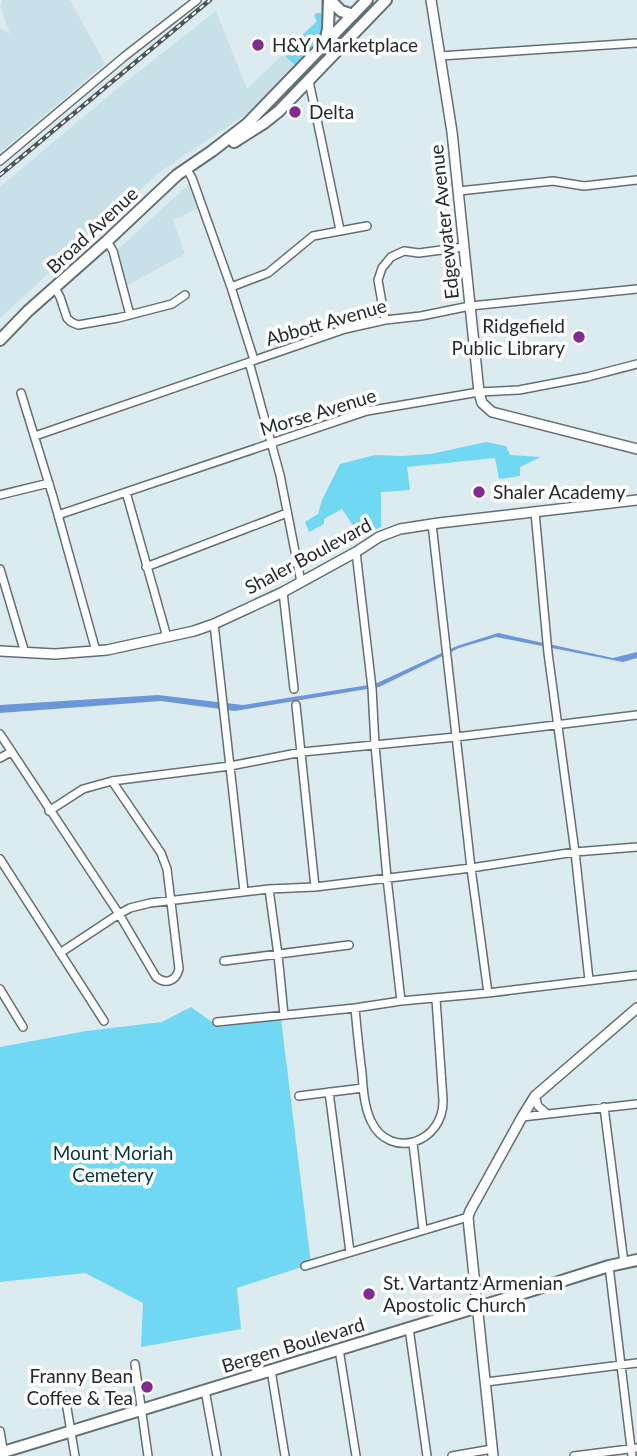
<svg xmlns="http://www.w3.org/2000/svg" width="637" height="1456" font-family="Lato,sans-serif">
<rect width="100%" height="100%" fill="#dbebf0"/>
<path fill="#c8e1e8" d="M 3,0 L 70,0 L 105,64 L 0,152 L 0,28 L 10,34 L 0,6 Z
M 216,11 L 247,89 L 283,54 L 297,67 L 260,105 L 161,171 L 0,318 L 0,187 L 118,88 Z
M 194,182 L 203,206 L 173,220 L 185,254 L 122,288 L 112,255 L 188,185 Z"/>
<path fill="#70d8f2" d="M 321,0 L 324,0 L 325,28 L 321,41 L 296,66 L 283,54 L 317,21 L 314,16 L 316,13 L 321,13 Z
M 486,442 L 506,446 L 510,455 L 541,457 L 520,467 L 520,476 L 499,479 L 495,458 L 407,467 L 410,490 L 381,492 L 381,527 L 360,536 L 342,509 L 324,519 L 324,524 L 309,532 L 305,522 L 318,514 L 322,500 L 340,464 L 375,455 L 402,456 L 431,454 Z
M 191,1007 L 219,1027 L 281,1019 L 311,1264 L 237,1288 L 241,1329 L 141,1347 L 143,1303 L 85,1273 L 0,1282 L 0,1047 L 86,1031 L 162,1022 Z"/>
<path fill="#6b97da" d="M 498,633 L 613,658 L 637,652 L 637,658 L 623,662 L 496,637 L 459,648 L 379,687 L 235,711 L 161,701 L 0,713 L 0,705 L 158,695 L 243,705 L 375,684 L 457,646 Z"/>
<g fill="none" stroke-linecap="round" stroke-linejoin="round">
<g stroke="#627074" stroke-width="10">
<path id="minor" d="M 440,56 L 637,43
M 309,81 L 340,230
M 0,161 L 125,56 L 197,0
M 186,168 L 192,178 L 231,287 L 254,360
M 459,191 L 553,181 L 584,186 L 637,180
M 107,241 L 113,251 L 130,315
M 231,287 L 268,273 L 313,236 L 367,226
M 55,288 L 60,297 L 67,318 L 71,322 L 78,325 L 118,318 L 172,304 L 185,295
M 385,320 L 378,280 L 382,268 L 391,257 L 404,251 L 419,253 L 464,247
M 249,362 L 280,475 L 301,582
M 21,393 L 53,497 L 96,651
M 35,436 L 345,329 L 385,320 L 421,316 L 470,306 L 637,289
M 126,492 L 167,637
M 0,495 L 49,483
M 535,512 L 548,653 L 575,852 L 589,980
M 58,515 L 367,411 L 479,392 L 519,390 L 587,377 L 637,364
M 432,524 L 471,868 L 488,993
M 356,552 L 372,688 L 375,745 L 387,878 L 401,1001
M 146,567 L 287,513
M 0,569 L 25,653
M 283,592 L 294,689
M 214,624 L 244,891
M 296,705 L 315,887
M 0,734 L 119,914 L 156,977 C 166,985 176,981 179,969 L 167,869 L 161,853 L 112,781
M 0,758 L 11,752
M 49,811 L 83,789 L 112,781 L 230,766 L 302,752 L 456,737 L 637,715
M 0,859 L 104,1021
M 269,889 L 278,955 L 284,1015
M 60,953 L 119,914 L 130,908 L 150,903 L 269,889 L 315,887 L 471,868 L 575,852 L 637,847
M 224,961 L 349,945
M 0,989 L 23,1027
M 355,1008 C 357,1030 359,1051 362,1073 C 363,1088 364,1106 371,1121 C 390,1161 444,1143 443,1100 L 436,999
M 217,1022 L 355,1008 L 401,1001 L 488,993 L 637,975
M 329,1092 L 350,1252
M 299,1096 L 363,1088
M 535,1096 L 538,1106 L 546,1113
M 604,1107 L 624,1263
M 522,1117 L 637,1104
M 413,1143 L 423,1230
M 305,1266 L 468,1217
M 609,1266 L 632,1456
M 409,1328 L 427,1456
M 339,1349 L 356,1456
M 135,1364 L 148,1456
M 271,1370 L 285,1456
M 486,1382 L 637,1363
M 205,1390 L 217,1456
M 65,1396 L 75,1456
M 0,1431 L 4,1455
M 452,1456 L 492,1449
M 574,1456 L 637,1448"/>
</g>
<g stroke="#627074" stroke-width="12">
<path id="tertiary" d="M 431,0 L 452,132 L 479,392 L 482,403 L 492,412 L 637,449
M 0,651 L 55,654 L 107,650 L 194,631 L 214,624 L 283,592 L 356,552 L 379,537 L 400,529 L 439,523 L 637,500
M 493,1456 L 469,1228 L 468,1217 L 470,1211 L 522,1117 L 535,1096 L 637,1008"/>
</g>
<g stroke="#627074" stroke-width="14">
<path id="primary" d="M 330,0 L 341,11 L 353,15
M 325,42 L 328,29 L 329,0
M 234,142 L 264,123 L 279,111 L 386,0
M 0,340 L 28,311 L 107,241 L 177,175 L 212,151 L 247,124 L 367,0
M 0,1453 L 514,1296 L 609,1266 L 637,1260"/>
</g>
<use href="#minor" stroke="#fff" stroke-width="7"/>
<use href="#tertiary" stroke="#fff" stroke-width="9"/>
<use href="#primary" stroke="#fff" stroke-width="10"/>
<g stroke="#4d5558" stroke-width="4.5">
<path id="rail" d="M 0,175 L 210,0"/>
</g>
<use href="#rail" stroke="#fff" stroke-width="2" stroke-dasharray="5" stroke-linecap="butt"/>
</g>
<g fill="#852995" stroke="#fff" stroke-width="2.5">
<circle cx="258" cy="45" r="7"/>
<circle cx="295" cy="112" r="7"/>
<circle cx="579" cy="337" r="7"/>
<circle cx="479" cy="492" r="7"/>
<circle cx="369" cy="1294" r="7"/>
<circle cx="147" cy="1387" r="7"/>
</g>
<g text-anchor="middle" stroke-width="7" stroke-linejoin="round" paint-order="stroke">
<g font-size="19" fill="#252b2d" stroke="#fff" text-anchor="start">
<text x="272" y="52">H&amp;Y Marketplace</text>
<text x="309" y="119">Delta</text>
<text x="565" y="333" text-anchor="end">Ridgefield<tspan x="565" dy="22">Public Library</tspan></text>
<text x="493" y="499">Shaler Academy</text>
<text x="383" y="1290">St. Vartantz Armenian<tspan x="383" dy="22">Apostolic Church</tspan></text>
<text x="133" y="1383" text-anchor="end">Franny Bean<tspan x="133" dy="22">Coffee &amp; Tea</tspan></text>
</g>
<g font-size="19" fill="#252b2d" stroke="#fff">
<text transform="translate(444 222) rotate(-96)" y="7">Edgewater Avenue</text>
<text transform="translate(92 230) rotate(-43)" y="7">Broad Avenue</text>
<text transform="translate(326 322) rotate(-16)" y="7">Abbott Avenue</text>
<text transform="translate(318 412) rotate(-17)" y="7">Morse Avenue</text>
<text transform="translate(308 556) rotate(-28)" y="7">Shaler Boulevard</text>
<text transform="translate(293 1345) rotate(-17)" y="7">Bergen Boulevard</text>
</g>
<g font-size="19" fill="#003642" stroke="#fff">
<text x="113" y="1160">Mount Moriah<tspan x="113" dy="22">Cemetery</tspan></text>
</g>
</g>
</svg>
